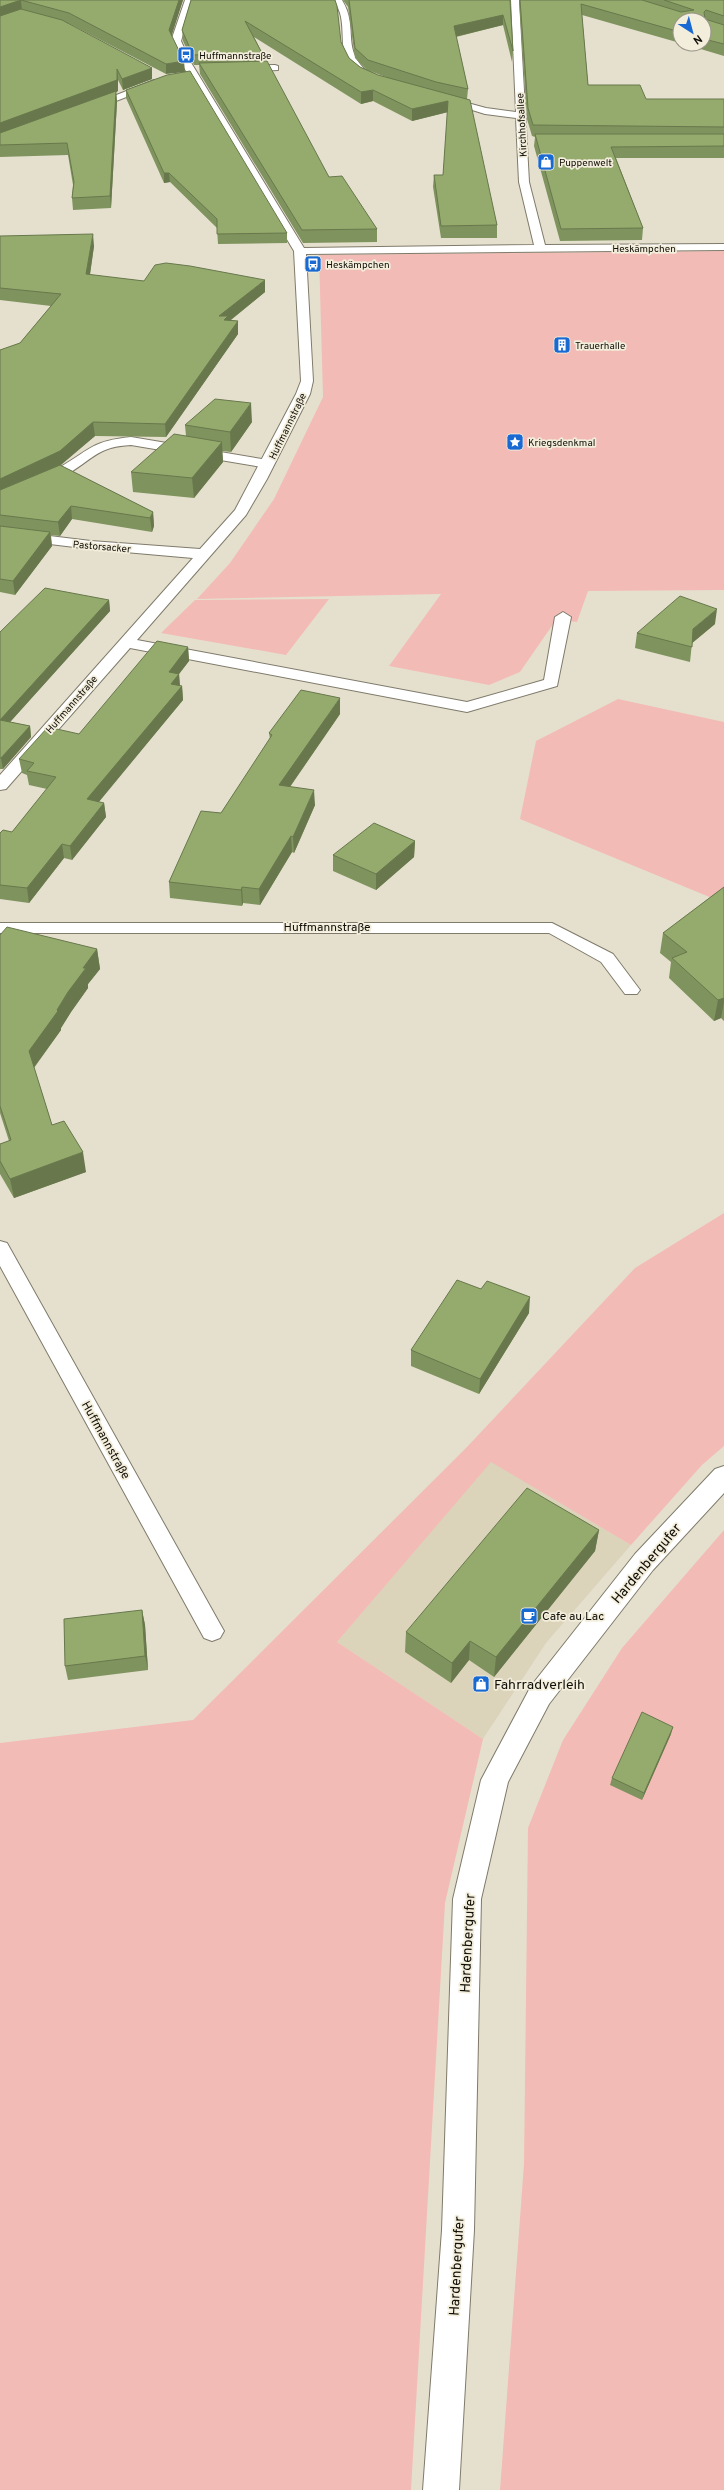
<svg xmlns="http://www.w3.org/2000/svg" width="724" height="2490" font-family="Overpass,sans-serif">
<rect width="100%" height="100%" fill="#e5e0ce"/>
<path fill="#dbd3ba" d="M 491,1461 L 631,1545 L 546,1643 L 483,1739 L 337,1642 Z"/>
<path fill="#f3bbb5" d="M 724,251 L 724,590 L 588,591 L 577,622 L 556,620 L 520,672 L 489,685 L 389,666 L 441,594 L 197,599 L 230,563 L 274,499 L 323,397 L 319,255 Z
M 329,599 L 286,655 L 161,633 L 195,600 Z
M 618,699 L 724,722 L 724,903 L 520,819 L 536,741 Z
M 724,1213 L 724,1446 L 702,1465 L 631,1545 L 491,1462 L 337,1642 L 483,1739 L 445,1903 L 411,2490 L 0,2490 L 0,1743 L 193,1720 L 466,1448 L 635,1268 Z
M 724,1530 L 724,2490 L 500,2490 L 524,2164 L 528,1828 L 563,1740 L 622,1648 Z"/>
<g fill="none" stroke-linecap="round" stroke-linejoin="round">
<g stroke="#7f7a6a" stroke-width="2">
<path id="lane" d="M 131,437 L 268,460 L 274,464 L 268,468 L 131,445 C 99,447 96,456 71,472 C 54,481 18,498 0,503 L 0,494 C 20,485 43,478 62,466 C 92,448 93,441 131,437 Z
M 0,923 L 552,923 L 613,954 L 640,990 L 637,994 L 625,994 L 601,962 L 549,933 L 0,933 Z
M 0,1241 L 7,1243 L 220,1624 L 224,1631 L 220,1638 L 212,1641 L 204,1638 L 0,1266 Z"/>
</g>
<g stroke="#7f7a6a" stroke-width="2">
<path id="street" d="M 185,0 L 193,0 L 181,41 L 190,61 L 304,248 L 534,245 L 519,182 L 516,118 L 485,114 L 437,99 L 442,96 L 486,108 L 516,112 L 511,0 L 519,0 L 529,182 L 545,245 L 724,244 L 724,250 L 306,254 L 313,381 L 310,394 L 267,479 L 246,515 L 137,640 L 467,702 L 544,680 L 555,617 L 563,612 L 571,617 L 557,686 L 467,712 L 130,648 L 6,789 L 0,790 L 0,775 L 193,558 L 91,549 L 0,538 L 0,530 L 91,541 L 200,549 L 235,510 L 296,394 L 301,381 L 294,251 L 180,61 L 171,41 Z
M 334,0 L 342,0 C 360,30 339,49 370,74 L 370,78 C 364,80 361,76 357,73 C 338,57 345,38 341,17 C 340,11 337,6 334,0 Z
M 275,65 L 278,66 L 278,70 L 241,72 L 236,69 L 241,66 Z
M 154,80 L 159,83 L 157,85 L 93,110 L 84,108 Z
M 724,1466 L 724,1493 L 653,1570 L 549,1704 L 508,1782 L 481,1899 L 474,2230 L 459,2490 L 423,2490 L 442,2230 L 453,1899 L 481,1780 L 531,1686 L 635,1554 L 715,1469 Z"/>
</g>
<use href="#lane" fill="#fff" fill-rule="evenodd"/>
<use href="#street" fill="#fff" fill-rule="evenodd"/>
</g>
<path fill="#7f935e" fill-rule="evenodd" d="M 0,0 L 183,0 L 171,35 L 166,74 L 70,24 L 68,23 L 152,79 L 123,90 L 118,80 L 118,91 L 116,92 L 117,102 L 111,208 L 73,210 L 72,198 L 73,185 L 68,155 L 0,157 Z
M 191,0 L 341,42 L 349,58 L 360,67 L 367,70 L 355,58 L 348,7 L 343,0 L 510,0 L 513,51 L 512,62 L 503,25 L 456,37 L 468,89 L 467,99 L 497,225 L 497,238 L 441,238 L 433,187 L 434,175 L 443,175 L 448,112 L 412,121 L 373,101 L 361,104 L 254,37 L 262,53 L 263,62 L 329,177 L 377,229 L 377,242 L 303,243 L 200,74 L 199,65 L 194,65 L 183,41 L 182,30 ZM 370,71 L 391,79 L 378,75 Z
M 519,0 L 724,0 L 724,56 L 684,44 L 704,44 L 704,20 L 680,20 L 680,43 L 582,15 L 588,85 L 646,99 L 724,99 L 724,158 L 616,158 L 643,228 L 642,240 L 560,241 L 534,146 L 535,137 L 532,136 L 527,119 Z
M 126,90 L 287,233 L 287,243 L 218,244 L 217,228 L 170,182 L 164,183 L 126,98 Z
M 0,236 L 94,246 L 90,275 L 144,281 L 265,292 L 231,320 L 238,321 L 238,334 L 166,437 L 95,436 L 60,465 L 153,512 L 154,526 L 152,532 L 72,519 L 60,536 L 51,535 L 52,546 L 15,595 L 0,592 L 0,350 L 20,343 L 51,306 L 0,300 Z
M 252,422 L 231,452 L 222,451 L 223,462 L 194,498 L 133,492 L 131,472 L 186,436 L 185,425 Z
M 109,600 L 110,611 L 10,722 L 30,726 L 31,737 L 3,769 L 0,769 L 0,632 Z
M 715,624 L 692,643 L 690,662 L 635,648 L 637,633 Z
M 188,647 L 189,661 L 179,674 L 180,686 L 182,686 L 183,700 L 98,802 L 104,803 L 106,817 L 72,860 L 64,858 L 29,903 L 0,899 L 0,833 L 12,832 L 47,789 L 29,785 L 27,775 L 22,773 L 19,759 L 79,734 Z
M 340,714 L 290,787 L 315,805 L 294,853 L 292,852 L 260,905 L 243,903 L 242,906 L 170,898 L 169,882 L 221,813 L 270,739 L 269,733 Z
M 415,841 L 414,857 L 376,890 L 333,871 L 333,855 Z
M 724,887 L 724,1021 L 721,1018 L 714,1021 L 669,978 L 671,962 L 660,953 L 663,933 Z
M 0,935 L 97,949 L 100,969 L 88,984 L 88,988 L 71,1012 L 61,1028 L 61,1030 L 34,1068 L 52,1125 L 86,1172 L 14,1198 L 0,1174 L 0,1144 L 9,1141 L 0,1113 Z
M 481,1289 L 529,1313 L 479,1394 L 411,1366 L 411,1350 Z
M 599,1530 L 595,1551 L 494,1677 L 469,1660 L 451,1683 L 405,1652 L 406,1632 Z
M 142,1610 L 145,1625 L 148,1670 L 68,1680 L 65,1666 Z
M 671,1734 L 642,1800 L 610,1785 L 612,1778 Z"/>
<path fill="#68784c" d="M 21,0 L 22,11 L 0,18 L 0,7 Z
M 179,0 L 183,0 L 170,41 L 169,30 Z
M 503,15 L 503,25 L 454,37 L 454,26 Z
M 184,61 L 185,72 L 166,74 L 166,64 Z
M 152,68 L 152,79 L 123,90 L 122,79 Z
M 117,69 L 118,80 L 118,91 L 116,92 L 117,102 L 111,208 L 110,196 L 116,92 L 0,135 L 0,123 Z
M 373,90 L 373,101 L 361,104 L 361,92 Z
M 448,101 L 448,112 L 412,121 L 412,109 Z
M 164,173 L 169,173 L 170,182 L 164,183 Z
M 93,234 L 94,246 L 88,287 L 86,274 Z
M 265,280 L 265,292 L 228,322 L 219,316 Z
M 238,321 L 238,334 L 166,437 L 165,424 Z
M 251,403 L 252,422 L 231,452 L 230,432 Z
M 93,422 L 95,436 L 61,465 L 0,493 L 0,479 Z
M 222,442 L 223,462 L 194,498 L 192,478 Z
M 71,506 L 72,519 L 60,536 L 58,522 Z
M 153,512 L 154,526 L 152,532 L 150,518 Z
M 50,532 L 52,546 L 15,595 L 13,581 Z
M 109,600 L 110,611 L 2,731 L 0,720 Z
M 717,609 L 715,624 L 691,644 L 693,629 Z
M 188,647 L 189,661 L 179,674 L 180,688 L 182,686 L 183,700 L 89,814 L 87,799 L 169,672 Z
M 340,698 L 340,714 L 280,801 L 279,785 Z
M 30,726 L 31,737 L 3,769 L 1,758 Z
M 314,790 L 315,805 L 294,853 L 293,837 Z
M 104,803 L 106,817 L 72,860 L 70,846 Z
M 291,836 L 292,852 L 260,905 L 259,889 Z
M 415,841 L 414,857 L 376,890 L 376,874 Z
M 62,844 L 64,858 L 29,903 L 27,888 Z
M 242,887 L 243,903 L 242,906 L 241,890 Z
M 97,949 L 100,969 L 88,984 L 88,988 L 71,1012 L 61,1028 L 61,1030 L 32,1070 L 29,1051 L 57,1010 L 83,968 Z
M 724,998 L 724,1002 L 721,1018 L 714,1021 L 718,1000 Z
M 83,1152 L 86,1172 L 14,1198 L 10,1179 Z
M 530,1297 L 529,1313 L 479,1394 L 480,1379 Z
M 599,1530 L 595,1551 L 494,1677 L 496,1657 Z
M 142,1610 L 145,1625 L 148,1670 L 145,1656 Z
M 470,1641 L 469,1660 L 451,1683 L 452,1663 Z
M 673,1727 L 671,1734 L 642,1800 L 644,1793 Z"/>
<path fill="#94ab6d" stroke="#68784c" d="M 0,0 L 179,0 L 169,30 L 184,61 L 166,64 L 69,13 L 21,0 L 0,7 Z
M 191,0 L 335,0 L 337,6 L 341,42 L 349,58 L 360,67 L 378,75 L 470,100 L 497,225 L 441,226 L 434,175 L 443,175 L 448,101 L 412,109 L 373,90 L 361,92 L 245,21 L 262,53 L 193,55 L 182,30 Z
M 349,0 L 510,0 L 513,51 L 503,15 L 454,26 L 468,89 L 436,82 L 368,60 L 355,48 Z
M 520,0 L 642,0 L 681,12 L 694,10 L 664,0 L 724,0 L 724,16 L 706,10 L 704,12 L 705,19 L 724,25 L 724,44 L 704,39 L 704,20 L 680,20 L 680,32 L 581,4 L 588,85 L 640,85 L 646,99 L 724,99 L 724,127 L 533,125 L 528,108 Z
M 21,9 L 62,20 L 152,68 L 122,79 L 117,69 L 117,80 L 0,123 L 0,16 Z
M 267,61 L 329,177 L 342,176 L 377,229 L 302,230 L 199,63 Z
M 190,71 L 287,233 L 217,234 L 217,219 L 169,173 L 164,173 L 126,90 L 167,75 Z
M 116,91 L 110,196 L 72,198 L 74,182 L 67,143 L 0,145 L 0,133 Z
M 535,134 L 724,134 L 724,146 L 611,147 L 643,228 L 561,229 Z
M 93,234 L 86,274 L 144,281 L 155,265 L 166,263 L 190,266 L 265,280 L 219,316 L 228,316 L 224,320 L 238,321 L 165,424 L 93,422 L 60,451 L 0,479 L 0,350 L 20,343 L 61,294 L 0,288 L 0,236 Z
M 215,399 L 251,403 L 230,432 L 185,425 Z
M 174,434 L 222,442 L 192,478 L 131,472 Z
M 60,465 L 153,512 L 150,518 L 71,506 L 58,522 L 0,515 L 0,490 Z
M 0,526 L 50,532 L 13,581 L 0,579 Z
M 45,588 L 109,600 L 0,720 L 30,726 L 1,758 L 0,758 L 0,632 Z
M 680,596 L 717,609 L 693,629 L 692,647 L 637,633 Z
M 157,641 L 188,647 L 169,672 L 179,674 L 171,684 L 182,686 L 87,799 L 104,803 L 70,846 L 62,844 L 27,888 L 0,885 L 0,833 L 3,830 L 12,832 L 56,777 L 27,771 L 34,763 L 19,759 L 48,727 L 79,734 Z
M 301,690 L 340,698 L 279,785 L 314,790 L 293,837 L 291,836 L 259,889 L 242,887 L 241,890 L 169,882 L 201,811 L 221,813 L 272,735 L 269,733 Z
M 374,823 L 415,841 L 376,874 L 333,855 Z
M 724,887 L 724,998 L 718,1000 L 672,958 L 687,952 L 663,933 Z
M 7,927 L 97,949 L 83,968 L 86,968 L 68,992 L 57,1010 L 58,1011 L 29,1051 L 52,1125 L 64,1121 L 83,1152 L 10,1179 L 0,1161 L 0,1144 L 11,1140 L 0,1106 L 0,935 Z
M 457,1280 L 481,1289 L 487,1281 L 530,1297 L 480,1379 L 411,1350 Z
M 527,1488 L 599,1530 L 496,1657 L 470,1641 L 452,1663 L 406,1632 Z
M 142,1610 L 145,1656 L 65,1666 L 64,1619 Z
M 642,1712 L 673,1727 L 644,1793 L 612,1778 Z"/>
<defs>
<g id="bus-square" transform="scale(0.9)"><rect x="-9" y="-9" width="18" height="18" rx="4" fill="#1969d3" stroke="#f3eddb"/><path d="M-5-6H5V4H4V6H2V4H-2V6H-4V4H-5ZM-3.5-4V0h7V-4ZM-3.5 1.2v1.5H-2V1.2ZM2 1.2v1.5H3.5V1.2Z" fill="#fff"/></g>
<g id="shop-square" transform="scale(0.9)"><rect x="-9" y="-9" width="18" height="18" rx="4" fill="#1969d3" stroke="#f3eddb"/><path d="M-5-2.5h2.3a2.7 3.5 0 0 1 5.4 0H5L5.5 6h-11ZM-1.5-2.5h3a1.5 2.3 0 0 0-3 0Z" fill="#fff"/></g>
<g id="building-square" transform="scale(0.9)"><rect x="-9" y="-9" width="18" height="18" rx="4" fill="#1969d3" stroke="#f3eddb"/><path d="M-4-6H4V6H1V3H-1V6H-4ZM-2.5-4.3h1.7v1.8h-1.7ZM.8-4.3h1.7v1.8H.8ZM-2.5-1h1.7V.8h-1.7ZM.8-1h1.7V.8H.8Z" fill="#fff"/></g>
<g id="sight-square" transform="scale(0.9)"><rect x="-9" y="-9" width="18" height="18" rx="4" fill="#1969d3" stroke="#f3eddb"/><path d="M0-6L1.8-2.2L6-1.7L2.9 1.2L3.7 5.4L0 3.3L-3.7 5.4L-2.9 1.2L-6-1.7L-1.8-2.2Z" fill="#fff"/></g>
<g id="cafe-square" transform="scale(0.9)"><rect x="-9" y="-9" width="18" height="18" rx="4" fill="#1969d3" stroke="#f3eddb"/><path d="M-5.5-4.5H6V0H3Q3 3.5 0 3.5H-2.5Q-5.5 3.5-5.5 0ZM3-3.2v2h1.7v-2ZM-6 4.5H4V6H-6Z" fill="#fff"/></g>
</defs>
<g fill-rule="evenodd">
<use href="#bus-square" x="186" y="55"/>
<use href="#shop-square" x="546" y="162"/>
<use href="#bus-square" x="313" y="264"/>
<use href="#building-square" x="562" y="345"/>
<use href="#sight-square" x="515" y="442"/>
<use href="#cafe-square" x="529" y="1616"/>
<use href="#shop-square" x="481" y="1684"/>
</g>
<g text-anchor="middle" stroke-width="3.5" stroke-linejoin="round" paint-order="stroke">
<g font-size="10" fill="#100e08" stroke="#f3eddb" text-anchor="start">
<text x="199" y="59">Huffmannstraße</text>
<text x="559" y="166">Puppenwelt</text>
<text x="326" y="268">Heskämpchen</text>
<text x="575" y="349">Trauerhalle</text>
<text x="528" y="446">Kriegsdenkmal</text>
</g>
<g font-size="10" fill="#100e08" stroke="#f3eddb">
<text transform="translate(521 125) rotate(-93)" y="4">Kirchhofsallee</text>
<text x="644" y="252">Heskämpchen</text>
<text transform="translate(287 426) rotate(-64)" y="4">Huffmannstraße</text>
<text transform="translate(102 546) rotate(5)" y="4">Pastorsacker</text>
<text transform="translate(71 704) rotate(-49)" y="4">Huffmannstraße</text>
</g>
<g font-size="12" fill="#100e08" stroke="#f3eddb">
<text x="327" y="931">Huffmannstraße</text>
<text transform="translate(106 1440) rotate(61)" y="4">Huffmannstraße</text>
</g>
<g font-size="12" fill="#100e08" stroke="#f3eddb" text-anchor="start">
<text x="542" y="1620">Cafe au Lac</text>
</g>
<g font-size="14" fill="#100e08" stroke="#f3eddb">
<text transform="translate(646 1563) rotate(-50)" y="5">Hardenbergufer</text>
<text transform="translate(467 1943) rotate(-87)" y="5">Hardenbergufer</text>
<text transform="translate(456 2266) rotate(-87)" y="5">Hardenbergufer</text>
</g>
<g font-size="14" fill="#100e08" stroke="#f3eddb" text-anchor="start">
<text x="494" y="1689">Fahrradverleih</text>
</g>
</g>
<g transform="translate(692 32) rotate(144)"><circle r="19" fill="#f3eddb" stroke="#989487"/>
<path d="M0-3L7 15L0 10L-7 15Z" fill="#1969d3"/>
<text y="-6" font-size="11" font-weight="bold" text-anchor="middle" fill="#100e08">N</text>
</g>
</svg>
